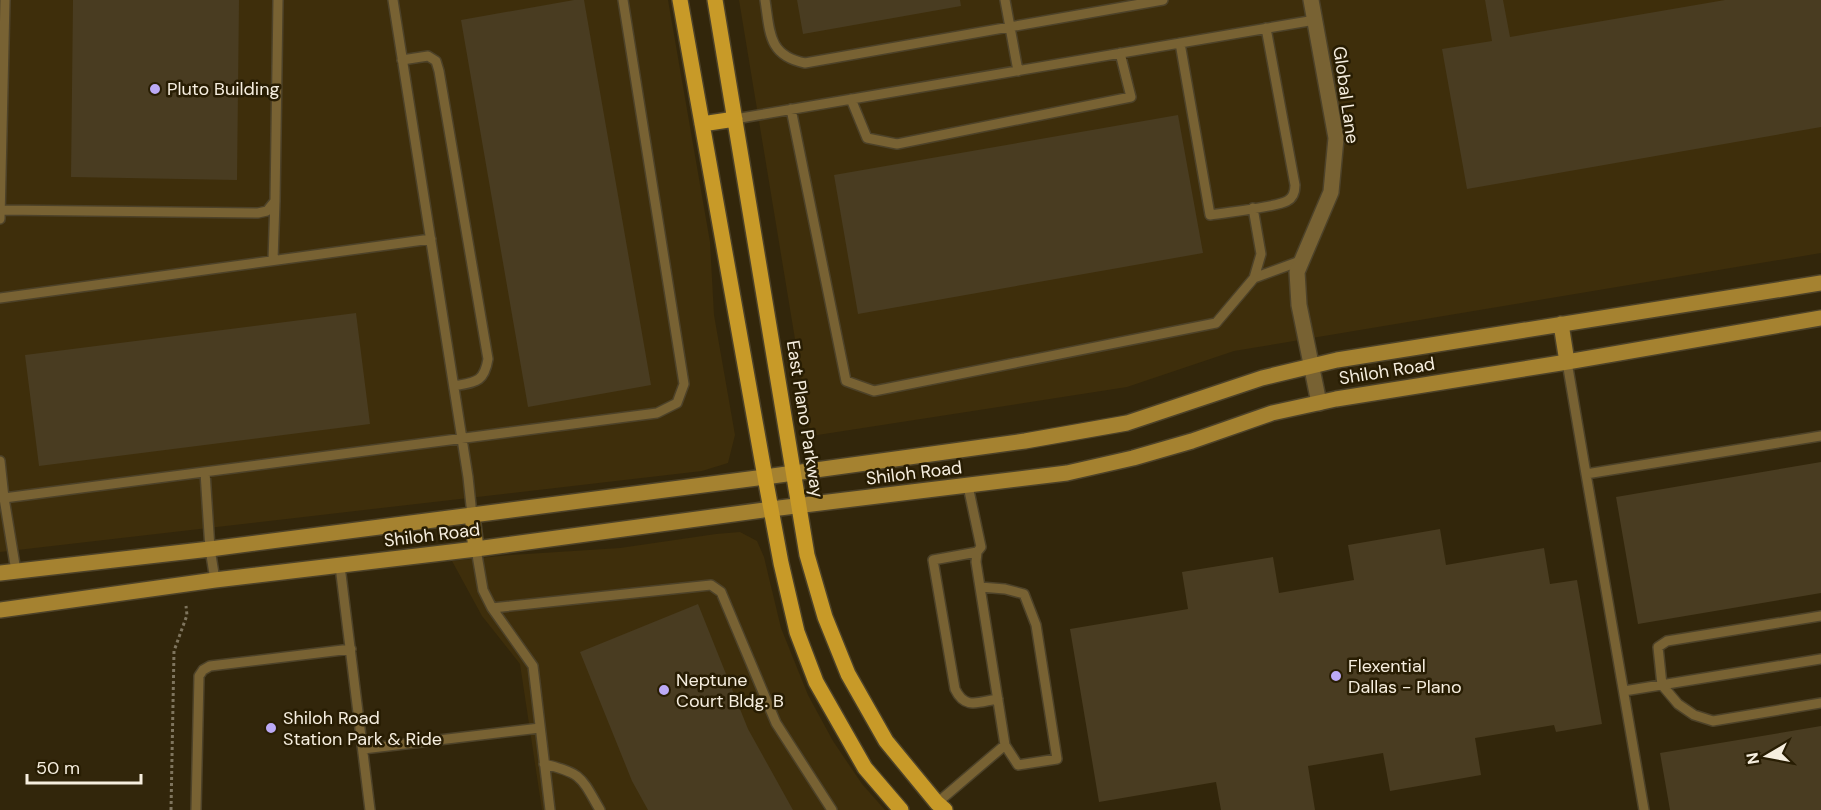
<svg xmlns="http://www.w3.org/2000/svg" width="1821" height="810" font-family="'DM Sans',sans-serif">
<rect width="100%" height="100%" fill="#32260b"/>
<path fill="#3e2e0b" d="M 0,0 L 668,0 L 710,242 L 714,315 L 735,435 L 728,463 L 702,471 L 0,552 Z
M 739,0 L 1821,0 L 1821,253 L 1234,351 L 1127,387 L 811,436 Z
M 740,532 L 757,541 L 764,557 L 781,628 L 808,695 L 833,741 L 862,784 L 885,810 L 542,810 L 520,664 L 482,616 L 452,561 L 511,555 L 620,548 L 716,534 Z"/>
<path fill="#493c21" d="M 73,0 L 239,0 L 237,180 L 71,177 Z
M 574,0 L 584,0 L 651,385 L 528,407 L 461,20 Z
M 797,0 L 960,0 L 961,6 L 803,34 Z
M 1485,0 L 1503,0 L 1510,37 L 1725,0 L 1821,0 L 1821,127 L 1467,189 L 1442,49 L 1492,41 Z
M 1178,115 L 1203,253 L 858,314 L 834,175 Z
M 356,313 L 370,424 L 39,466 L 25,355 Z
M 1821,462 L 1821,593 L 1638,624 L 1616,497 Z
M 1440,529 L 1446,565 L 1544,548 L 1550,584 L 1577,580 L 1602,724 L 1556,732 L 1554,725 L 1475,738 L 1481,775 L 1390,791 L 1383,753 L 1308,766 L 1315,810 L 1221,810 L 1216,782 L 1099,802 L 1070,629 L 1188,609 L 1182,572 L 1273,557 L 1279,593 L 1354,580 L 1348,545 Z
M 698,604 L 748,729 L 793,810 L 648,810 L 632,781 L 580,652 Z
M 1821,726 L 1821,810 L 1670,810 L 1660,753 Z"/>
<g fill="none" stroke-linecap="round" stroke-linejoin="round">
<g stroke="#4d4229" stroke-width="12">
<path id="service" d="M 393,0 L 468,477 L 472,515
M 765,0 C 770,32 768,56 805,63 L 1163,0
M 1005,0 L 1018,71
M 1180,43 L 1210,215 C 1227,212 1274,208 1287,201 C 1293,198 1295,192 1295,185 L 1266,28
M 402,60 L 428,56 L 436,61 L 439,71 L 488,359 C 484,383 475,382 454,386
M 851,99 L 867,138 L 897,144 L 1131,97 L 1120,53
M 791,109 L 846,381 L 874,391 L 1216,323 L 1254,278 L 1303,260
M 735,119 L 1315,20
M 1253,208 L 1261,254 L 1254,278
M 2,210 L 258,213 L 267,211 L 275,201 L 278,0
M 0,219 L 5,0
M 273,260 L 275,201
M 0,298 L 431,239
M 1567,362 L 1586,474 L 1821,436
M 0,461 L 4,498
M 205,472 L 210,549 L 215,580
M 1586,474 L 1644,810
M 476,549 L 483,590 L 492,608 L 711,585 L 721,592 L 776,723 L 832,810
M 977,552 L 933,560 L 955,689 C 965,710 978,702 998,699
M 340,566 L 370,810
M 16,571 L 4,498 L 657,413 L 677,403 L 684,384 L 623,0
M 980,587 L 1005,589 L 1024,594 L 1036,625 L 1057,759 L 1018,765 L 1005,745
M 492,608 L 533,666 L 550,810
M 1821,616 L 1667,641 L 1658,647 L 1662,685 L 1678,704 L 1694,715 L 1713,721 L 1821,703
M 1624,691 L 1821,659
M 363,749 L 540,728
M 544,764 C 582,773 581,777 600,810
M 937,803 L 1005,745 L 976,562 L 977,552 L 981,547 L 968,486
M 196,810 L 199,676 L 203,670 L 210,666 L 351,649"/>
</g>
<g stroke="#4d4229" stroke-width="18">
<path id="minor" d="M 1311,0 L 1336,138 L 1331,192 L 1297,272 L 1299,305 L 1319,403"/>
</g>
<g stroke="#4d4229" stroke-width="18">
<path id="secondary" d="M 1561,324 L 1567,362
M 472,515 L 476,549
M 0,573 L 210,549 L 765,477 L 1025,441 L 1127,423 L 1262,378 L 1337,360 L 1821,283
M 0,610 L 215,580 L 476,549 L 771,509 L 1067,473 L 1133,458 L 1192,441 L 1272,413 L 1336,399 L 1567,362 L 1821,318"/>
</g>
<g stroke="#4d4229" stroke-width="18">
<path id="primary" d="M 680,0 L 765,477 L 781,563 L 797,632 L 816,682 L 865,768 L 901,810
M 715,0 L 807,555 L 825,617 L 848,674 L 886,741 L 937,803 L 945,810
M 702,124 L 735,119"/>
</g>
<path stroke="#7f755e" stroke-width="3" stroke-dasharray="3 3" stroke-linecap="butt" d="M 171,810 L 174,651 L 187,615 L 186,606"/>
<use href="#service" stroke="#786233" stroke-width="9"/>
<use href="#minor" stroke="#786233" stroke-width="15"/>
<use href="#secondary" stroke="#a58230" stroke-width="15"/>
<use href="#primary" stroke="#c89a28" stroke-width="15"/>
</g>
<g fill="#bcaaf6" stroke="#281d03" stroke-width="2">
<circle cx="155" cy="89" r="6"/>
<circle cx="1336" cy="676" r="6"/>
<circle cx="664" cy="690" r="6"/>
<circle cx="271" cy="728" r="6"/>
</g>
<g text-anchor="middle" stroke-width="5" stroke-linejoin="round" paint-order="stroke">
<g font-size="18" fill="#f6eedf" stroke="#281d03" text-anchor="start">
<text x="167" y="95">Pluto Building</text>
<text x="1348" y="672">Flexential<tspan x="1348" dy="21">Dallas - Plano</tspan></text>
<text x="676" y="686">Neptune<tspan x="676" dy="21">Court Bldg. B</tspan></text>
<text x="283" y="724">Shiloh Road<tspan x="283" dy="21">Station Park &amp; Ride</tspan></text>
</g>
<g font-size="18" fill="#f6eedf" stroke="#281d03">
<text transform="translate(1346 95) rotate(82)" y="6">Global Lane</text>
<text transform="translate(1387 371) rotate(-9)" y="6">Shiloh Road</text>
<text transform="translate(805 419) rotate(81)" y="6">East Plano Parkway</text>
<text transform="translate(914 473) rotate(-7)" y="6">Shiloh Road</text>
<text transform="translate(432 535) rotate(-7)" y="6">Shiloh Road</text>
</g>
</g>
<g transform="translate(1767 756) rotate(260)" stroke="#281d03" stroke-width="4.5" paint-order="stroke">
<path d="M0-4.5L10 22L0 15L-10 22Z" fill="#f6eedf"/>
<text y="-9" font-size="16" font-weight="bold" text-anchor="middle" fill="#f6eedf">N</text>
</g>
<path d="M27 774v9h114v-9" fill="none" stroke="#f6eedf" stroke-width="3"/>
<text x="36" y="774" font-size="18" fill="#f6eedf" stroke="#281d03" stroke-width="4.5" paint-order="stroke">50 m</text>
</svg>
